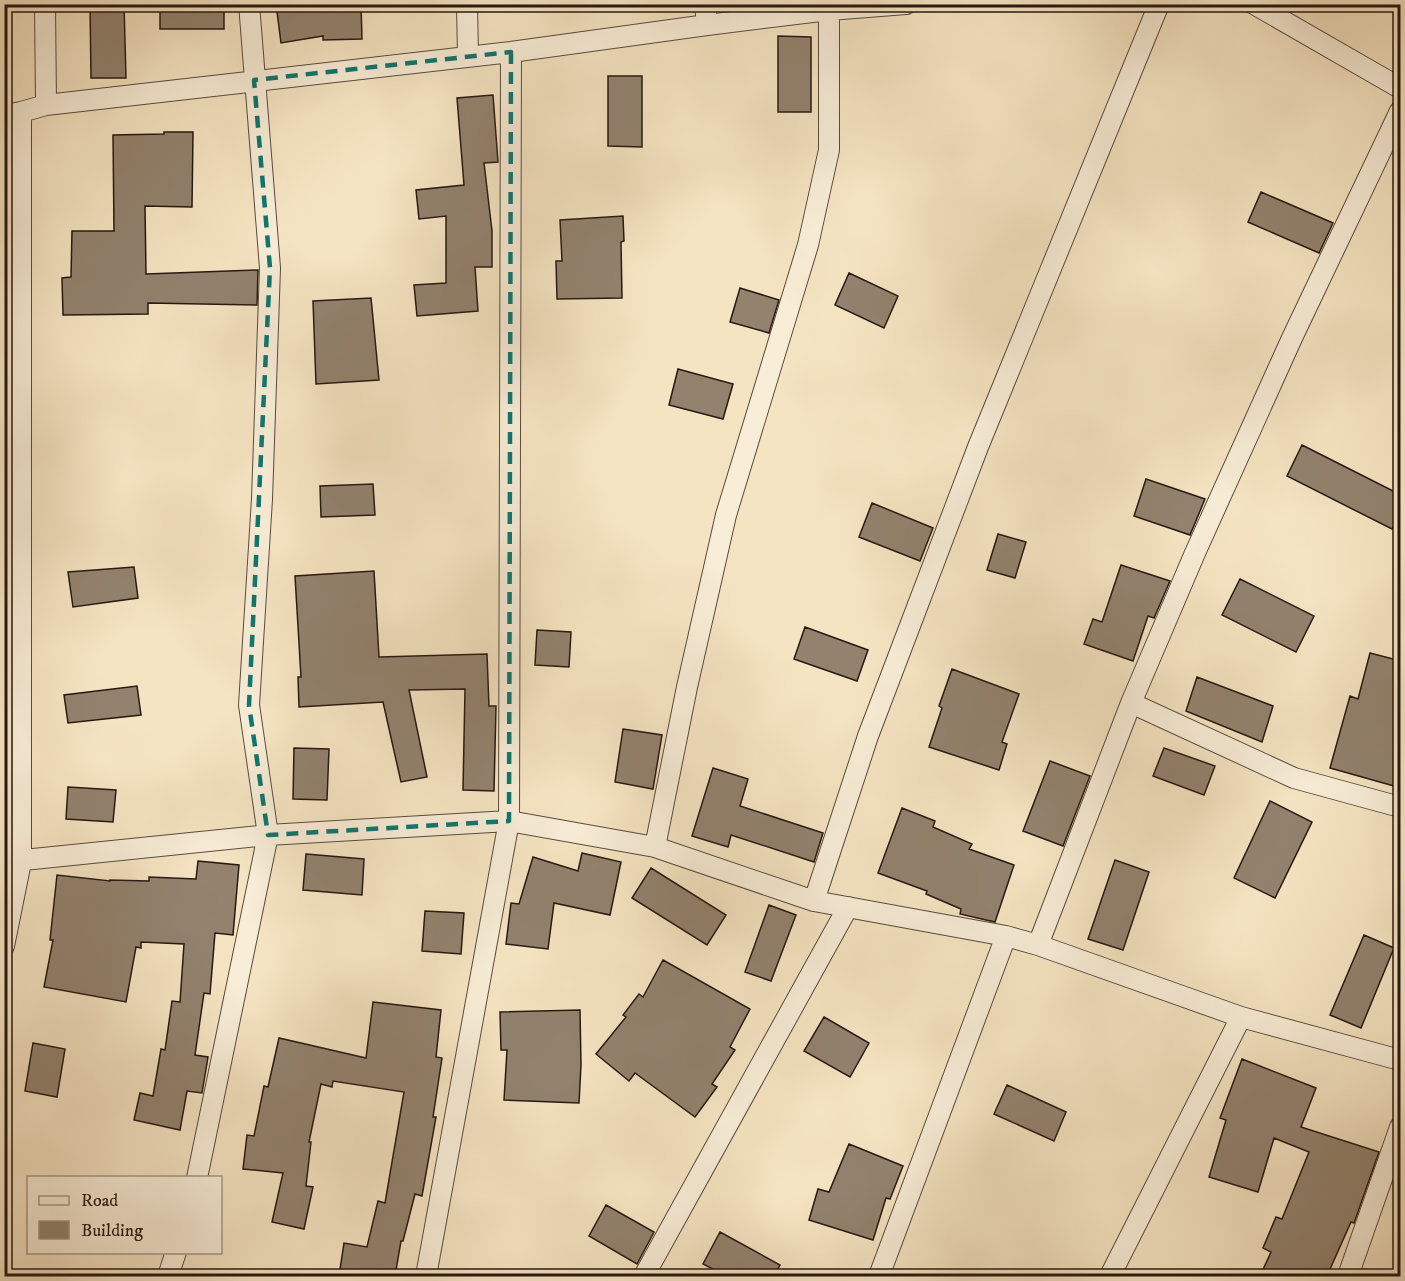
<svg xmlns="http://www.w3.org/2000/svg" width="1405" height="1281" font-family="'IM FELL DW Pica',serif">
<rect width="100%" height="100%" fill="#f5e4c2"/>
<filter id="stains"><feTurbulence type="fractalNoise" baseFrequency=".00333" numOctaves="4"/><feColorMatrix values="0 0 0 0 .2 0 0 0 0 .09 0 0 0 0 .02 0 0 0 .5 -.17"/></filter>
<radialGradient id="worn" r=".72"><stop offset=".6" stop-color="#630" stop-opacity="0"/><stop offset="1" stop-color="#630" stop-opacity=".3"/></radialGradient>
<path fill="#92826e" stroke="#261812" stroke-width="1.5" d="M 90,4 L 124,4 L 126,78 L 91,78 Z
M 160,4 L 224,4 L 224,29 L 160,29 Z
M 276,4 L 361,4 L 362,39 L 323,40 L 323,36 L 281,43 Z
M 778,36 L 811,37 L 811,112 L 778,112 Z
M 608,76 L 642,76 L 642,147 L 608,146 Z
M 493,95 L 498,162 L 484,163 L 492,231 L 492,267 L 475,267 L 478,311 L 417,316 L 414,285 L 446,283 L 446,216 L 419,219 L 416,190 L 464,185 L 457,98 Z
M 164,132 L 193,132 L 192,207 L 145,206 L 146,274 L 258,270 L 257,305 L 148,303 L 148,314 L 63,315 L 62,278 L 71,277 L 72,231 L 114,231 L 113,135 L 164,134 Z
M 1261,192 L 1333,223 L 1319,253 L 1248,222 Z
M 623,216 L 624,241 L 621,242 L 622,298 L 557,299 L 556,261 L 562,261 L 560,220 Z
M 849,273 L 898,296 L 884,328 L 835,305 Z
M 740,288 L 779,300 L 769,333 L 730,322 Z
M 371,298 L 379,380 L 316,384 L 313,301 Z
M 678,369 L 733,384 L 723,419 L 669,405 Z
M 1302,445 L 1401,495 L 1401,512 L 1392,529 L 1287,476 Z
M 1146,479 L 1205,499 L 1190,535 L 1134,516 Z
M 373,484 L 375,515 L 321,517 L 320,486 Z
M 872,503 L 933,528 L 920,561 L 859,537 Z
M 998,534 L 1026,542 L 1015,578 L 987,570 Z
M 1121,565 L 1170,581 L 1154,618 L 1148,616 L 1133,661 L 1084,644 L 1093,619 L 1102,622 Z
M 134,567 L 138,598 L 73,607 L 68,572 Z
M 374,571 L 379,657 L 487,654 L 489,706 L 496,706 L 494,791 L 463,790 L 465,689 L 409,690 L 427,777 L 401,782 L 383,702 L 299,707 L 298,677 L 301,677 L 295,576 Z
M 1240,579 L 1314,616 L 1296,652 L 1222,615 Z
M 805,627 L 868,650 L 857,681 L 794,659 Z
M 537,630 L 571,632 L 569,667 L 535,665 Z
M 1370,653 L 1401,661 L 1401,788 L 1330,768 L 1350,696 L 1358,699 Z
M 952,669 L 1019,694 L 1002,742 L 1007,744 L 999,770 L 929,747 L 942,708 L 939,706 Z
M 1197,677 L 1273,706 L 1262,742 L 1186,711 Z
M 137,686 L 141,715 L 68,723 L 64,695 Z
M 623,729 L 662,735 L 653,789 L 615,782 Z
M 294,748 L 329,749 L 327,800 L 293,799 Z
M 1164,748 L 1215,766 L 1204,795 L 1153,776 Z
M 1050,761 L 1090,776 L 1063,846 L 1023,831 Z
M 713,768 L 748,779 L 740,806 L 823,833 L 814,862 L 731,835 L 728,847 L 692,836 Z
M 68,787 L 116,790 L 113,822 L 66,819 Z
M 1270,801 L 1312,822 L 1275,898 L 1234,878 Z
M 902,808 L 935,821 L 933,827 L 972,844 L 969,849 L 1014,865 L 995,922 L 960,914 L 961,909 L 926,894 L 927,891 L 878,873 Z
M 582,853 L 621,862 L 610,915 L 554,903 L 548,949 L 506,944 L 511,903 L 519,904 L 533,857 L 578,871 Z
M 306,854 L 364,859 L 362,895 L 303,890 Z
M 1115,860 L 1149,872 L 1123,950 L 1088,939 Z
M 198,861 L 239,865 L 233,935 L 215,933 L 210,994 L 204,993 L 195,1055 L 208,1057 L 202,1093 L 187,1091 L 180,1130 L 134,1120 L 140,1093 L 153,1096 L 161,1049 L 165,1050 L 172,1001 L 180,1002 L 184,944 L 141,942 L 141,948 L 136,947 L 126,1002 L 44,987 L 53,940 L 50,940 L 57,875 L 110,881 L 110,880 L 149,881 L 149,877 L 196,879 Z
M 651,868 L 726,915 L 707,945 L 632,898 Z
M 769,905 L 796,915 L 771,981 L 745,972 Z
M 425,911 L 464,913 L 461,954 L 422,951 Z
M 1364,935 L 1394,948 L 1361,1028 L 1330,1015 Z
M 663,960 L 750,1009 L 730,1047 L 735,1050 L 712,1084 L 717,1087 L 695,1117 L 635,1073 L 629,1081 L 596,1054 L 626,1017 L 623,1015 L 639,994 L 643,997 Z
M 373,1002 L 441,1010 L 436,1057 L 442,1058 L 433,1117 L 436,1117 L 422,1196 L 415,1194 L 403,1241 L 401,1241 L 395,1276 L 339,1276 L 344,1243 L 367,1247 L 378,1201 L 385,1203 L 404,1092 L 333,1081 L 332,1087 L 321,1084 L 309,1142 L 311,1142 L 306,1186 L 313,1187 L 304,1229 L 272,1222 L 283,1173 L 243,1169 L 247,1135 L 254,1136 L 264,1086 L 268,1087 L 279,1038 L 366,1058 Z
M 580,1010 L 581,1065 L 579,1103 L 504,1100 L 507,1050 L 501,1050 L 500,1012 Z
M 824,1017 L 869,1043 L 850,1077 L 804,1051 Z
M 33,1043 L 65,1049 L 57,1097 L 25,1091 Z
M 1242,1059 L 1316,1088 L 1301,1127 L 1379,1152 L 1354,1223 L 1351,1222 L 1327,1276 L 1260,1276 L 1271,1252 L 1263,1248 L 1276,1217 L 1282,1219 L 1309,1152 L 1274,1138 L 1258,1192 L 1209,1177 L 1226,1120 L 1220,1118 Z
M 1007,1085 L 1066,1112 L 1054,1141 L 994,1114 Z
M 849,1144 L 903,1166 L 890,1199 L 886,1198 L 873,1240 L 809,1220 L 818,1189 L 829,1192 Z
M 606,1205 L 654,1232 L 637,1264 L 589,1236 Z
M 720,1232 L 780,1265 L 774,1276 L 726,1276 L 703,1264 Z"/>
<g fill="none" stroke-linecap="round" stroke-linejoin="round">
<g stroke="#5a4b3e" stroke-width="22">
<path id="street" d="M 45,4 L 46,105
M 467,4 L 468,57
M 705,4 L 707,25
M 1254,4 L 1400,88
M 4,115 L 21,112 L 46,105 L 511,52 L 707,25 L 829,10 L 906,4
M 1131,703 L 1294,778 L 1400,807
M 655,847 L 687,687 L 726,515 L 808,245 L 829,150 L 829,10
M 4,862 L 268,835 L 509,821 L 655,847 L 814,901 L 1006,936 L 1038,945 L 1241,1017 L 1400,1060
M 814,901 L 868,736 L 978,447 L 1159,4
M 1038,945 L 1131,703 L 1195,553 L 1292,338 L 1400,111
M 4,946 L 21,862 L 21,112
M 197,1178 L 268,835 L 249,705 L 262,499 L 270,268 L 249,4
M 168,1276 L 176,1252
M 426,1276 L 509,821 L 511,52
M 644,1276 L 848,907
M 879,1276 L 1006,936
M 1110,1276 L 1241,1017
M 1348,1276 L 1400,1127"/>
</g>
<use href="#street" stroke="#f8edd7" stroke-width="20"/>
</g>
<path fill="none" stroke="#0f766e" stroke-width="4.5" stroke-dasharray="12 8" stroke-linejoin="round" d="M 511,52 L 509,821 L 268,835 L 249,705 L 270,268 L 254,80 Z"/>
<rect width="1405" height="1281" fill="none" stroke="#f5e4c2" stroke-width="24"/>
<rect x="6" y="6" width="1393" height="1269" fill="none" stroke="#261812" stroke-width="3"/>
<rect x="12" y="12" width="1381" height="1257" fill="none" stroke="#261812" stroke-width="1.5"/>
<rect x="27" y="1176" width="195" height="78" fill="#f8edd7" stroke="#a49888" stroke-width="1.5"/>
<rect x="39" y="1196" width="30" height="9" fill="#f8edd7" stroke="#a49888" stroke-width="1.5"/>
<text x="81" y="1206" font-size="18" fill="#261812">Road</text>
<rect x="39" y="1221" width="30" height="18" fill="#92826e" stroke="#a49888" stroke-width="1.5"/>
<text x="81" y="1236" font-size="18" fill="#261812">Building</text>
<rect width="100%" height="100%" filter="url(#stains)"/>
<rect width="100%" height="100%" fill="url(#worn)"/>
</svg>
